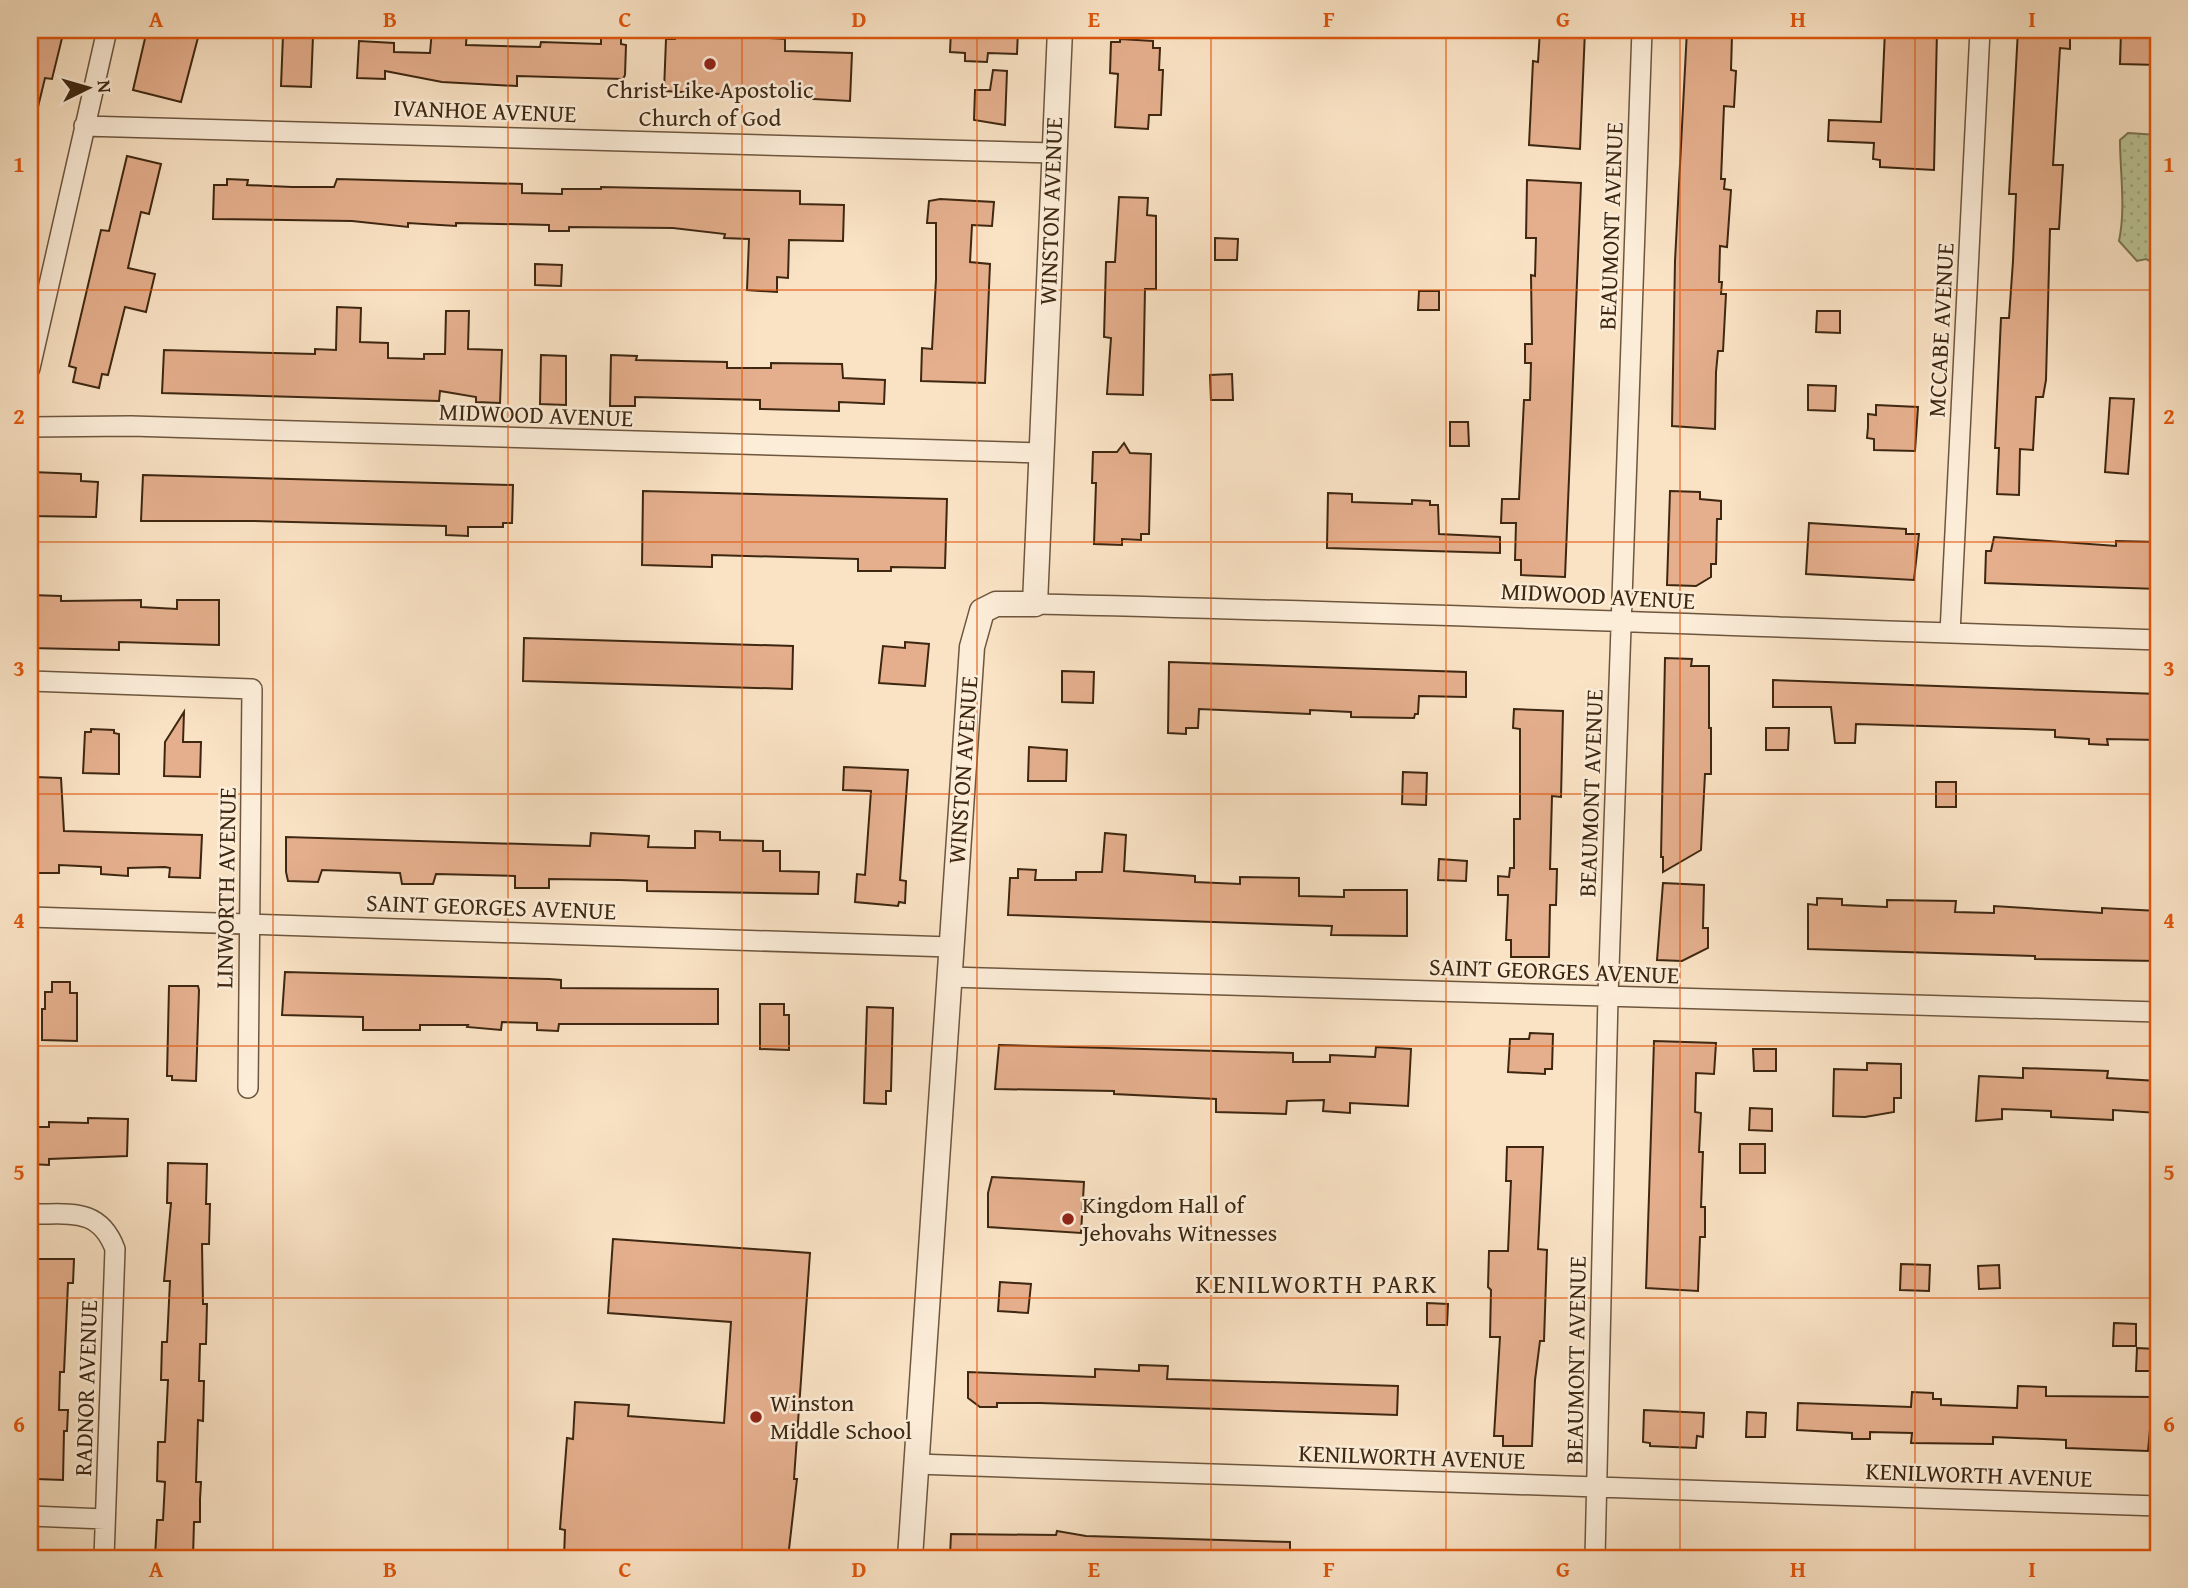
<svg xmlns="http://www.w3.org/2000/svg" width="2188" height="1588" font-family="'Gentium Book Plus',serif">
<defs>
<pattern id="grass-dots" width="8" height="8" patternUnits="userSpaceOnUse" patternTransform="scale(1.75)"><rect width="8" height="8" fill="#bbc497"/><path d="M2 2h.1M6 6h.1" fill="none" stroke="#a2a881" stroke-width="1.8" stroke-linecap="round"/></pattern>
</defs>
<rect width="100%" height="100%" fill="#fae3c5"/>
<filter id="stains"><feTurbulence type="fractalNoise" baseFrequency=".00286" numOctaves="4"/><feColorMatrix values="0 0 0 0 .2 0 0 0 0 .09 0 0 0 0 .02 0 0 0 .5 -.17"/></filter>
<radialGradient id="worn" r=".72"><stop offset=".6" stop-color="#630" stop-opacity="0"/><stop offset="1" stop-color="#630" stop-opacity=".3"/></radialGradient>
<path fill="url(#grass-dots)" stroke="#7c7654" stroke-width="2" d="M 2128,133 L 2158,135 L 2158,265 L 2146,259 L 2137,261 L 2119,241 C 2126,208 2120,172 2120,140 Z"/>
<path fill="#e5af8d" stroke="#3e2711" stroke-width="2" d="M 30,30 L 64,30 L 52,79 L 45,78 L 37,111 L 30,111 Z
M 147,30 L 200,30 L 181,102 L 133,90 Z
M 432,30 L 467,30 L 466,45 L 540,47 L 541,42 L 601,44 L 601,30 L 621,30 L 621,44 L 626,45 L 625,75 L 623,79 L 517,76 L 517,86 L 442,82 L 385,71 L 385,79 L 357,78 L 359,41 L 394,43 L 394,52 L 430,53 Z
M 951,30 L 1018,30 L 1017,54 L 988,53 L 987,62 L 965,61 L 965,53 L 950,52 Z
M 1540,30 L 1585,30 L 1580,149 L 1529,145 L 1533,61 L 1538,62 Z
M 1687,30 L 1729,30 L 1729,35 L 1732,35 L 1731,70 L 1736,71 L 1734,107 L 1724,106 L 1721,179 L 1725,179 L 1724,189 L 1731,190 L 1727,247 L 1720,246 L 1719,282 L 1722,282 L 1721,294 L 1726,294 L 1723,351 L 1718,351 L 1716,372 L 1715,429 L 1672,426 L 1675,261 Z
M 1885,30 L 1937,30 L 1934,170 L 1880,167 L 1880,160 L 1873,159 L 1874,143 L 1828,141 L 1829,120 L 1881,122 Z
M 2018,30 L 2070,30 L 2070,49 L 2060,48 L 2053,165 L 2063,165 L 2059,229 L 2050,229 L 2046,380 L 2043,397 L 2036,397 L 2033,450 L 2020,449 L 2019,495 L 1997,494 L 1999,448 L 1995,448 L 2001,318 L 2009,318 L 2013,261 L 2016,194 L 2009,194 Z
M 2155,30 L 2158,32 L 2158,65 L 2120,64 L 2121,31 Z
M 676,32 L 785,39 L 785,51 L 852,53 L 850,101 L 664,91 L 666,39 L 675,39 Z
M 283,35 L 313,36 L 311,87 L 281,86 Z
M 1120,39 L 1153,41 L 1153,48 L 1160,48 L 1159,70 L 1163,70 L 1161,115 L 1149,115 L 1148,129 L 1115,127 L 1118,74 L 1110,73 L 1111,42 L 1120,42 Z
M 993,70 L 1007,71 L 1005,125 L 974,120 L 975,90 L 990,90 Z
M 127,156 L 161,164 L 149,214 L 141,212 L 128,268 L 155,274 L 146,312 L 125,307 L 108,375 L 102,374 L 99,388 L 73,382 L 76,368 L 69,366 L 101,230 L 109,231 Z
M 227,179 L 248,180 L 247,185 L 292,187 L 334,187 L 337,179 L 522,184 L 522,193 L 562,194 L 562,189 L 601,189 L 601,187 L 800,191 L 800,204 L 844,205 L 843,241 L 789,240 L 788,278 L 777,277 L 777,292 L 747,290 L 749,239 L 724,238 L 725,234 L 673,228 L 569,227 L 569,231 L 549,231 L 549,225 L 456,223 L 456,226 L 408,223 L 408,227 L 352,221 L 213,219 L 214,185 L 227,185 Z
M 1527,180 L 1581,183 L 1565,577 L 1521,575 L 1521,560 L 1515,560 L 1516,523 L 1501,523 L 1502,499 L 1519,499 L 1524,400 L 1530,400 L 1531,363 L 1525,363 L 1525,344 L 1532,344 L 1531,275 L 1535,276 L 1536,238 L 1526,238 Z
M 1119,197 L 1148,198 L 1147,215 L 1156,216 L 1156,289 L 1145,289 L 1143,395 L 1107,394 L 1111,338 L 1104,337 L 1106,262 L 1115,262 Z
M 940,199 L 994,202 L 992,226 L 972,225 L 970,262 L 990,264 L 985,383 L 921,381 L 922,348 L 932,349 L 936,279 L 936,223 L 927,223 L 929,201 Z
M 1215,238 L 1238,239 L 1237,260 L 1215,260 Z
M 535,264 L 562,265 L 561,286 L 535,285 Z
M 1419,291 L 1439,291 L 1439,310 L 1418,310 Z
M 337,307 L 361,308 L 360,342 L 388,343 L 388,358 L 424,359 L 424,354 L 445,354 L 446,311 L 469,311 L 468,349 L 502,350 L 500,403 L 476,402 L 476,397 L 440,391 L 439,401 L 162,393 L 164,350 L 315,354 L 315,349 L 336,350 Z
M 1817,311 L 1840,311 L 1840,333 L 1816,332 Z
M 541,355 L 566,356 L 566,405 L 540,404 Z
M 611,355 L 637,356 L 636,360 L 727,362 L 727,368 L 771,368 L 771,363 L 842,364 L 843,378 L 885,380 L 884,404 L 839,402 L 839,411 L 760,409 L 760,400 L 635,397 L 635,406 L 610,406 Z
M 1232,374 L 1233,400 L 1211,400 L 1210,375 Z
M 1808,385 L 1836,386 L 1835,411 L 1808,410 Z
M 2110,398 L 2134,399 L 2128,474 L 2105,472 Z
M 1876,405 L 1918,407 L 1915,451 L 1874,450 L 1874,439 L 1867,438 L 1868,427 L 1868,414 L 1876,415 Z
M 1450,422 L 1468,422 L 1469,446 L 1450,446 Z
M 1124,443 L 1130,453 L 1151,454 L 1149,534 L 1141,534 L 1141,540 L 1122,539 L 1122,545 L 1094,544 L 1096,483 L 1092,483 L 1093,452 L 1117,452 Z
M 32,472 L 81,474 L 81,481 L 98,482 L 96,517 L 30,516 Z
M 143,475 L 513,485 L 512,523 L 503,523 L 503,527 L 468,527 L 468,536 L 446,535 L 446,526 L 252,521 L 141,521 Z
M 643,491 L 947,499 L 945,568 L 891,567 L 891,571 L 858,571 L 858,559 L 712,555 L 712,567 L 642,565 Z
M 1670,491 L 1700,492 L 1700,499 L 1721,501 L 1721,519 L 1717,519 L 1716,564 L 1711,564 L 1711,577 L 1696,586 L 1667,585 Z
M 1328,493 L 1352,494 L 1352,502 L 1412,504 L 1412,500 L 1430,501 L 1430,505 L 1438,505 L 1439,534 L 1500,537 L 1500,553 L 1327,548 Z
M 1809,523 L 1906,529 L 1906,534 L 1919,534 L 1914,580 L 1806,574 Z
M 1994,537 L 2116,546 L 2116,541 L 2158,542 L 2158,589 L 1985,583 L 1986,551 L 1991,551 Z
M 30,595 L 61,596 L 61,601 L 141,600 L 141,607 L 177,609 L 177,600 L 219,600 L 219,645 L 119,642 L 119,650 L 30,648 Z
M 524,638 L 793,646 L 792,689 L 523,681 Z
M 905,642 L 929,644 L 925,686 L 879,683 L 883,646 L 905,648 Z
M 1665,658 L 1692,659 L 1691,666 L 1709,666 L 1709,728 L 1711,728 L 1711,774 L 1705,774 L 1701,850 L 1663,872 L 1663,857 L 1661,857 Z
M 1169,662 L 1466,672 L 1466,697 L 1419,696 L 1418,714 L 1415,714 L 1414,718 L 1351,717 L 1351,712 L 1310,710 L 1310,714 L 1199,709 L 1198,728 L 1186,728 L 1186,734 L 1168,733 Z
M 1062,671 L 1094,672 L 1093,703 L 1062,702 Z
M 1773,680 L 2158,694 L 2158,740 L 2107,739 L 2108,745 L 2089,744 L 2089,739 L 2055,737 L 2055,730 L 1856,724 L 1855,743 L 1835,743 L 1831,707 L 1773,707 Z
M 1514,709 L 1563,711 L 1561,797 L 1552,796 L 1550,869 L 1557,869 L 1556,905 L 1550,905 L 1549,957 L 1511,957 L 1511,940 L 1506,940 L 1508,895 L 1498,895 L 1498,876 L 1509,877 L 1510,868 L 1514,868 L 1514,819 L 1520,819 L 1520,729 L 1513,728 Z
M 184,712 L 183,742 L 201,742 L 200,777 L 164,776 L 165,742 Z
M 1766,728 L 1789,728 L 1788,750 L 1766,750 Z
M 91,729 L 114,730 L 114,733 L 119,734 L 119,774 L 83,773 L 85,732 L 91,732 Z
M 1029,747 L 1067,750 L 1066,781 L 1028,781 Z
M 844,767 L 908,770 L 900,880 L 906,881 L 905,903 L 899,902 L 898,906 L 855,902 L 857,874 L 865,875 L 871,791 L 843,790 Z
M 1403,772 L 1427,773 L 1426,805 L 1402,804 Z
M 35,777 L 61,778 L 64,831 L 202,835 L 200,878 L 169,877 L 170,868 L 165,867 L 128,868 L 128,876 L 101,874 L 101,867 L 59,865 L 59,873 L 31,873 L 30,829 Z
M 1936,782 L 1956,782 L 1956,807 L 1936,807 Z
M 695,831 L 720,832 L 720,840 L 763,841 L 763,851 L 780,851 L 780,871 L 819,872 L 818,894 L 647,891 L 647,881 L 620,880 L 549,879 L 549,888 L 515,888 L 515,876 L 436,874 L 433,884 L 402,884 L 400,873 L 322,870 L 318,882 L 288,881 L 286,872 L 286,837 L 590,846 L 591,833 L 649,836 L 648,847 L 688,848 L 695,848 Z
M 1105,833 L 1126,835 L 1124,871 L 1195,876 L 1195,882 L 1240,884 L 1240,877 L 1299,878 L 1299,896 L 1344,897 L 1344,890 L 1407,890 L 1407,936 L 1331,935 L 1332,926 L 1008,915 L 1010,878 L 1018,878 L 1018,869 L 1036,870 L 1035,880 L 1076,880 L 1076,872 L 1102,872 Z
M 1439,859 L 1467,861 L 1466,881 L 1438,880 Z
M 1663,883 L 1704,885 L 1703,928 L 1708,928 L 1708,948 L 1682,961 L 1657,960 Z
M 1817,898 L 1842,899 L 1842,905 L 1887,907 L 1887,900 L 1956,901 L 1955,912 L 1994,913 L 1994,906 L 2102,913 L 2102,908 L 2158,911 L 2158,961 L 2035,959 L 2035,956 L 1808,949 L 1808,904 L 1817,905 Z
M 285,972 L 549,979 L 561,980 L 561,988 L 718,989 L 718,1024 L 559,1024 L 558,1031 L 537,1030 L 537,1023 L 502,1022 L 501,1030 L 467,1027 L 468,1025 L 420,1025 L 420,1030 L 363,1030 L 363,1017 L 282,1015 Z
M 52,982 L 70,982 L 70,993 L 77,993 L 77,1041 L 42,1040 L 42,1009 L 45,1009 L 45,992 L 52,992 Z
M 169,986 L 198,986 L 199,990 L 196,1081 L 172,1080 L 172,1076 L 167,1076 Z
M 760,1004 L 784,1004 L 784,1015 L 789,1015 L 789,1050 L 760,1049 Z
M 867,1007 L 893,1008 L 891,1091 L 886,1091 L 886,1104 L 864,1103 Z
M 1530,1033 L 1553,1034 L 1552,1069 L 1545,1069 L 1545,1074 L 1508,1072 L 1510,1039 L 1529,1039 Z
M 1654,1041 L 1716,1043 L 1714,1074 L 1696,1073 L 1695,1112 L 1701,1113 L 1699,1152 L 1703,1152 L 1701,1207 L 1705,1207 L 1705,1237 L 1700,1237 L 1698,1291 L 1646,1288 Z
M 999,1045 L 1293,1053 L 1293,1062 L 1330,1062 L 1330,1055 L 1375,1057 L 1376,1047 L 1411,1049 L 1408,1106 L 1350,1103 L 1350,1113 L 1323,1111 L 1324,1100 L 1287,1101 L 1286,1114 L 1216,1112 L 1216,1099 L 1114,1094 L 1114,1091 L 995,1089 Z
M 1753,1049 L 1776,1049 L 1776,1071 L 1754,1071 Z
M 1867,1063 L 1901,1064 L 1901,1098 L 1894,1098 L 1894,1112 L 1865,1117 L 1833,1116 L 1834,1069 L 1867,1070 Z
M 2023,1068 L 2108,1071 L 2107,1078 L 2158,1081 L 2158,1113 L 2113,1110 L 2113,1120 L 2051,1117 L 2051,1111 L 2002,1109 L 2002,1119 L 1976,1121 L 1979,1076 L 2023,1078 Z
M 1750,1108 L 1772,1109 L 1772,1131 L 1749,1130 Z
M 88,1118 L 128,1119 L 127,1156 L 49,1159 L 49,1165 L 30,1164 L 30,1127 L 49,1127 L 49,1122 L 88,1123 Z
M 1740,1144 L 1765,1144 L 1765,1173 L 1740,1173 Z
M 1507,1147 L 1543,1147 L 1538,1249 L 1547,1250 L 1544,1341 L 1540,1341 L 1535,1380 L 1532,1446 L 1503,1446 L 1503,1436 L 1494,1436 L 1500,1337 L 1490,1337 L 1491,1290 L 1488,1287 L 1489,1251 L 1508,1251 L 1511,1181 L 1506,1181 Z
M 168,1163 L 207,1164 L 206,1204 L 210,1204 L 209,1244 L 202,1244 L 203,1304 L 207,1304 L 206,1344 L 200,1344 L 199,1381 L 204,1381 L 203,1421 L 198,1420 L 196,1482 L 201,1482 L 200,1499 L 200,1522 L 194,1522 L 193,1558 L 155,1558 L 157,1520 L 163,1520 L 165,1482 L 157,1481 L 158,1442 L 165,1442 L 168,1380 L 161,1380 L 162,1342 L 167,1342 L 170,1281 L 164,1281 L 171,1203 L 167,1203 Z
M 992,1177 L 1084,1182 L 1081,1233 L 988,1227 L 988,1193 Z
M 613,1239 L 810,1253 L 794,1479 L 797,1479 L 788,1558 L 564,1558 L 565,1530 L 560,1529 L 567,1438 L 573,1439 L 575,1402 L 629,1405 L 628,1416 L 724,1423 L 731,1322 L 608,1313 Z
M 30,1259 L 74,1259 L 73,1283 L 68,1283 L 64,1372 L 60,1372 L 59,1410 L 68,1410 L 67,1431 L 64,1431 L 63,1480 L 37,1479 L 37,1473 L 30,1473 Z
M 1901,1264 L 1930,1265 L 1929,1291 L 1900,1290 Z
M 1999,1265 L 2000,1288 L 1979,1289 L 1978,1266 Z
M 1000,1282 L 1031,1284 L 1028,1313 L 998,1311 Z
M 1427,1303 L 1448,1304 L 1447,1325 L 1427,1325 Z
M 2114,1323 L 2136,1324 L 2136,1346 L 2113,1346 Z
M 2137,1348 L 2156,1349 L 2155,1371 L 2136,1371 Z
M 1139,1365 L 1168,1366 L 1167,1379 L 1398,1386 L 1397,1415 L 1040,1403 L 997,1403 L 997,1407 L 980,1407 L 968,1398 L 968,1372 L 1095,1377 L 1095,1369 L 1139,1371 Z
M 2018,1386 L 2046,1387 L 2046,1396 L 2153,1397 L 2148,1451 L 2066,1448 L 2066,1440 L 1993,1437 L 1993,1444 L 1911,1443 L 1912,1433 L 1870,1432 L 1870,1439 L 1852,1439 L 1852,1433 L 1797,1430 L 1798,1403 L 1911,1407 L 1912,1392 L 1933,1393 L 1933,1399 L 1941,1399 L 1941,1405 L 2017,1408 Z
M 1644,1410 L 1704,1413 L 1703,1437 L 1697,1436 L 1696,1448 L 1650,1446 L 1650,1443 L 1643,1442 Z
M 1747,1412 L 1766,1413 L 1765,1437 L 1746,1437 Z
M 1057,1531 L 1086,1536 L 1290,1542 L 1290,1558 L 950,1556 L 951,1534 L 1056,1535 Z"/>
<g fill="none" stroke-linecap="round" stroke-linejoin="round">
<g stroke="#6d563e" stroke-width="22">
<path id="minor" d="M 84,126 L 1053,153
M 30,368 L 107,30
M 30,427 L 131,426 L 1041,453
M 1035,604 C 1410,612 1784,628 2158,640
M 1950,633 L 1980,30
M 30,681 L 252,689 L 248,1088
M 30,917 L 950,947
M 949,977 L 2158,1012
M 30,1214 C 68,1215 99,1206 115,1249 L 104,1558
M 916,1464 L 2158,1506
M 30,1516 L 105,1519
M 1595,1558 L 1608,997 L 1642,30"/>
</g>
<g stroke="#6d563e" stroke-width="27">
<path id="tertiary" d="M 910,1558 L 972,647 L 982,611 L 996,604 L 1035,604 L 1060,30"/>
</g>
<use href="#minor" stroke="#fcedd9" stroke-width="19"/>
<use href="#tertiary" stroke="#fcedd9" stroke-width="24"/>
</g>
<path fill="none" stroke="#e0560c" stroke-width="2" stroke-opacity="0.55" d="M 273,30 L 273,1558M 508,30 L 508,1558M 742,30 L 742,1558M 977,30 L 977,1558M 1211,30 L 1211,1558M 1446,30 L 1446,1558M 1680,30 L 1680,1558M 1915,30 L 1915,1558M 30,290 L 2158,290M 30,542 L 2158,542M 30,794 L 2158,794M 30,1046 L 2158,1046M 30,1298 L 2158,1298"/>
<g fill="#8f2418" stroke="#fcedd9" stroke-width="2.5">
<circle cx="710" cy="64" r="7"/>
<circle cx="1068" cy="1219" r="7"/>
<circle cx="756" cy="1417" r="7"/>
</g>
<g text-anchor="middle" stroke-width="5" stroke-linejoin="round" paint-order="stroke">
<g font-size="24" fill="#3e2711" stroke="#fcedd9" text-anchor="start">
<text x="710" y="98" text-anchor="middle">Christ Like Apostolic<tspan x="710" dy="28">Church of God</tspan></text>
<text x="1082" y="1213">Kingdom Hall of<tspan x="1082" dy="28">Jehovahs Witnesses</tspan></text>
<text x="770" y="1411">Winston<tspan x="770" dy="28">Middle School</tspan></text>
</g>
<g font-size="24" fill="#3e2711" stroke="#fcedd9">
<text transform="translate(485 111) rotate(2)" y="8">IVANHOE AVENUE</text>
<text transform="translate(1051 211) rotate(-88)" y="8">WINSTON AVENUE</text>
<text transform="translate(1611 226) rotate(-88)" y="8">BEAUMONT AVENUE</text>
<text transform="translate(1941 330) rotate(-87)" y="8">MCCABE AVENUE</text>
<text transform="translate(536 415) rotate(2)" y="8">MIDWOOD AVENUE</text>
<text transform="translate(1598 596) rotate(3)" y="8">MIDWOOD AVENUE</text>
<text transform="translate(963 770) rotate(-86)" y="8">WINSTON AVENUE</text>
<text transform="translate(1591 793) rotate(-88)" y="8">BEAUMONT AVENUE</text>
<text transform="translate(226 888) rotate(-89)" y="8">LINWORTH AVENUE</text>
<text transform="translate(491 907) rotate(2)" y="8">SAINT GEORGES AVENUE</text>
<text transform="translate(1554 971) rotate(2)" y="8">SAINT GEORGES AVENUE</text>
<text transform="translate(1576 1360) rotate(-89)" y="8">BEAUMONT AVENUE</text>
<text transform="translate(86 1388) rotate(-88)" y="8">RADNOR AVENUE</text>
<text transform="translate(1412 1457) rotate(2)" y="8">KENILWORTH AVENUE</text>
<text transform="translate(1979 1475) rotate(2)" y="8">KENILWORTH AVENUE</text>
</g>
<g font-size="26" letter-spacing="2" fill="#3e2711" stroke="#fcedd9">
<text x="1317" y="1293">KENILWORTH PARK</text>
</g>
</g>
<rect width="2188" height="1588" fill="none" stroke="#fae3c5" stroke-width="77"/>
<g transform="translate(88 88) rotate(85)" stroke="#fcedd9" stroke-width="5" paint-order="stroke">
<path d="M0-5L12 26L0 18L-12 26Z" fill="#3e2711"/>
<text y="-10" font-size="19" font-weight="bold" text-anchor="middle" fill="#3e2711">N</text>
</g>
<rect x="38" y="38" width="2112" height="1512" fill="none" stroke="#e0560c" stroke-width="2.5"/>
<g font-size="23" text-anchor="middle" font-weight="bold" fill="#e0560c">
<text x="156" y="27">A</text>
<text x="390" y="27">B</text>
<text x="625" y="27">C</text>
<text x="859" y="27">D</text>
<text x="1094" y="27">E</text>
<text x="1329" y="27">F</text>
<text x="1563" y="27">G</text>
<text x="1798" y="27">H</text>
<text x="2032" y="27">I</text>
<text x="19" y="172">1</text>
<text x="2169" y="172">1</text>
<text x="19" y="424">2</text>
<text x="2169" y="424">2</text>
<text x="19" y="676">3</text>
<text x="2169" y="676">3</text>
<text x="19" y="928">4</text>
<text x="2169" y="928">4</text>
<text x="19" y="1180">5</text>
<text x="2169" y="1180">5</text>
<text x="19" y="1432">6</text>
<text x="2169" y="1432">6</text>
<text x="156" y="1577">A</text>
<text x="390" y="1577">B</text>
<text x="625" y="1577">C</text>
<text x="859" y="1577">D</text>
<text x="1094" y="1577">E</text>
<text x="1329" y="1577">F</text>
<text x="1563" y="1577">G</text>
<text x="1798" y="1577">H</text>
<text x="2032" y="1577">I</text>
</g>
<rect width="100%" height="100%" filter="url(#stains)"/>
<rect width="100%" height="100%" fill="url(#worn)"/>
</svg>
